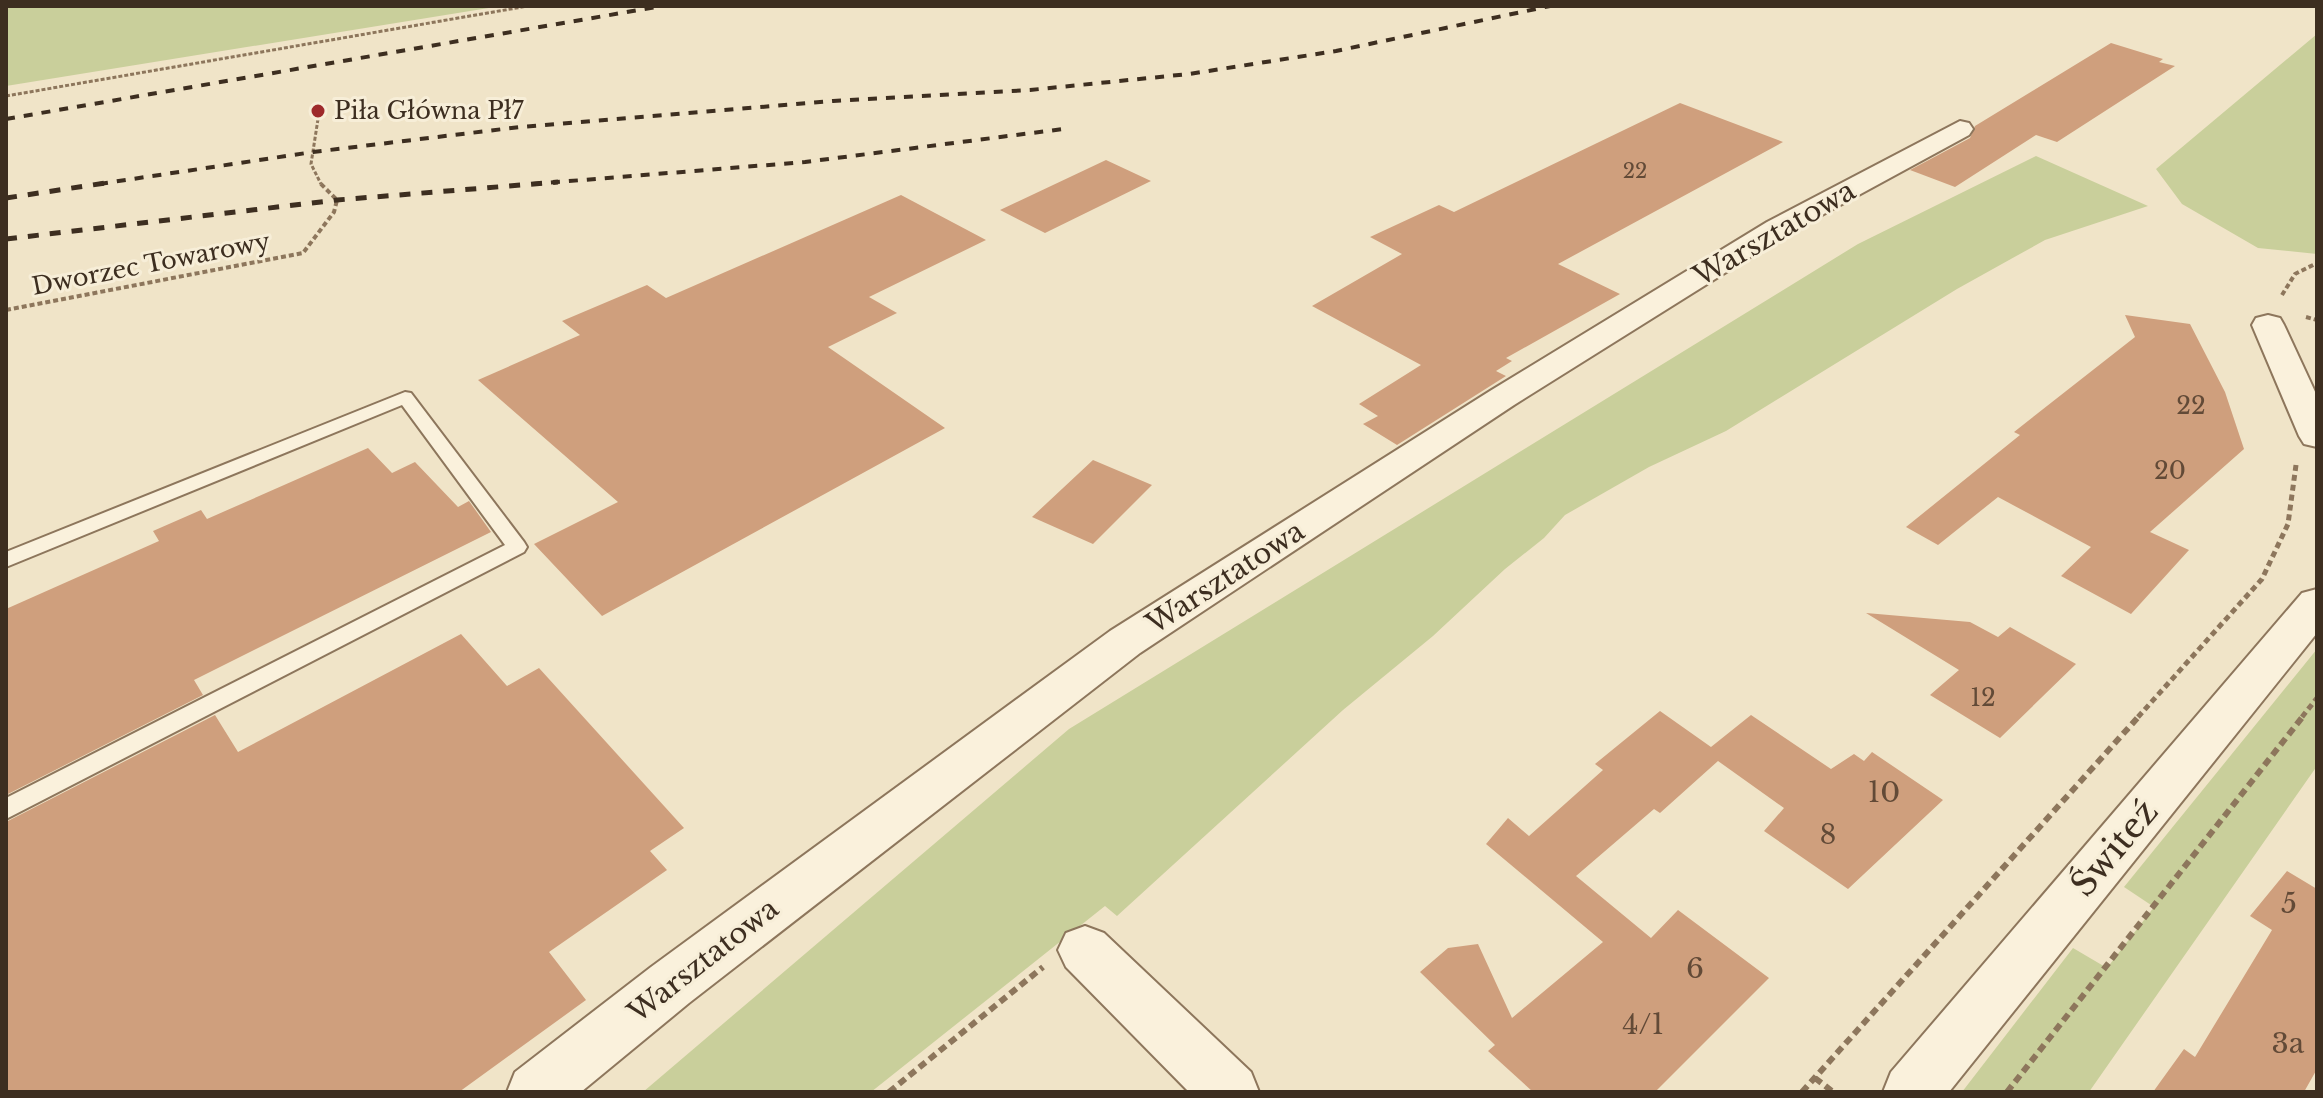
<svg xmlns="http://www.w3.org/2000/svg" width="2323" height="1098" font-family="'Libre Baskerville',serif">
<rect width="100%" height="100%" fill="#f0e4c8"/>
<path fill="#c9cf9b" d="M 6,6 L 501,6 L 6,86 Z
M 2317,34 L 2317,254 L 2258,248 L 2182,204 L 2156,169 Z
M 2036,156 L 2148,206 L 2045,240 L 1957,289 L 1726,431 L 1649,467 L 1565,515 L 1544,538 L 1505,569 L 1433,636 L 1343,710 L 1117,916 L 1105,906 L 871,1092 L 643,1092 L 1069,729 L 1858,244 Z
M 2317,649 L 2317,766 L 2089,1092 L 1962,1092 L 2073,948 L 2107,968 L 2154,907 L 2124,887 Z"/>
<path fill="#cf9f7d" d="M 2111,43 L 2163,59 L 2159,62 L 2175,66 L 2057,142 L 2036,135 L 1955,187 L 1910,170 L 1970,138 L 1975,126 Z
M 1680,103 L 1783,142 L 1558,264 L 1620,294 L 1506,358 L 1512,361 L 1496,371 L 1506,376 L 1397,445 L 1363,424 L 1378,416 L 1359,404 L 1421,365 L 1312,306 L 1402,254 L 1370,237 L 1439,205 L 1454,212 Z
M 1106,160 L 1151,181 L 1045,233 L 1000,210 Z
M 901,195 L 986,240 L 869,297 L 897,313 L 828,347 L 945,428 L 602,616 L 534,544 L 618,502 L 478,380 L 580,335 L 562,321 L 647,285 L 666,298 Z
M 2125,315 L 2190,324 L 2225,392 L 2244,449 L 2150,532 L 2189,550 L 2131,614 L 2061,576 L 2091,547 L 1998,497 L 1938,545 L 1906,527 L 2020,435 L 2014,432 L 2135,337 Z
M 368,448 L 392,473 L 415,462 L 458,507 L 469,501 L 491,532 L 194,680 L 203,695 L 6,795 L 6,609 L 159,541 L 153,531 L 201,510 L 207,519 Z
M 1093,460 L 1152,485 L 1093,544 L 1032,517 Z
M 1866,613 L 1970,622 L 1998,637 L 2010,627 L 2076,664 L 2000,738 L 1930,695 L 1959,670 Z
M 461,634 L 507,686 L 539,668 L 684,828 L 650,851 L 667,870 L 549,952 L 586,1000 L 459,1092 L 6,1092 L 6,822 L 215,715 L 238,752 Z
M 1660,711 L 1711,747 L 1751,715 L 1831,769 L 1854,754 L 1864,761 L 1872,752 L 1943,800 L 1848,889 L 1764,831 L 1784,808 L 1718,761 L 1660,813 L 1654,809 L 1576,876 L 1651,938 L 1678,910 L 1769,978 L 1655,1092 L 1533,1092 L 1488,1051 L 1495,1045 L 1420,972 L 1448,948 L 1478,944 L 1512,1018 L 1603,942 L 1486,844 L 1508,818 L 1529,836 L 1603,770 L 1595,764 Z
M 2287,871 L 2317,889 L 2317,1069 L 2304,1092 L 2153,1092 L 2184,1049 L 2195,1057 L 2272,930 L 2250,916 Z"/>
<g fill="none" stroke-linecap="round" stroke-linejoin="round">
<g stroke="#8d765c" stroke-width="4">
<path id="lane" d="M 405,392 L 411,393 L 524,542 L 527,547 L 524,552 L 6,819 L 6,798 L 505,545 L 402,405 L 6,567 L 6,552 Z"/>
</g>
<g stroke="#8d765c" stroke-width="4">
<path id="street" d="M 1960,121 L 1969,123 L 1973,129 L 1969,135 L 1787,234 L 1514,405 L 1140,653 L 689,1003 L 581,1092 L 507,1092 L 515,1072 L 651,967 L 1110,631 L 1490,391 L 1767,222 Z
M 2268,315 L 2280,318 L 2284,325 L 2317,396 L 2317,447 L 2304,444 L 2299,436 L 2252,325 L 2256,318 Z
M 2317,589 L 2317,633 L 1949,1092 L 1883,1092 L 1891,1072 L 2302,593 Z
M 1085,926 L 1104,933 L 1251,1072 L 1259,1092 L 1189,1092 L 1066,967 L 1058,950 L 1066,933 Z"/>
</g>
<path stroke="#8d765c" stroke-width="3" stroke-dasharray="4 2" stroke-linecap="butt" d="M 6,96 L 528,6
M 318,119 L 311,164 L 321,184"/>
<path stroke="#8d765c" stroke-width="4" stroke-dasharray="5 3" stroke-linecap="butt" d="M 2282,295 L 2295,274 L 2317,263
M 6,310 L 303,253 L 334,212 L 337,200 L 319,182
M 2306,317 L 2317,320"/>
<path stroke="#8d765c" stroke-width="5" stroke-dasharray="6 4" stroke-linecap="butt" d="M 2138,717 L 2262,579 L 2288,524 L 2296,465
M 2302,717 L 2317,698"/>
<path stroke="#8d765c" stroke-width="6" stroke-dasharray="8 5" stroke-linecap="butt" d="M 1815,1078 L 1833,1092
M 889,1092 L 1043,967
M 1802,1092 L 2140,715
M 2007,1092 L 2304,715"/>
<use href="#lane" fill="#faf1dc" fill-rule="evenodd"/>
<use href="#street" fill="#faf1dc" fill-rule="evenodd"/>
<path stroke="#3d2e20" stroke-width="4" stroke-dasharray="9 9" stroke-linecap="butt" d="M 6,119 L 662,6
M 99,184 L 313,152 L 520,127 L 833,101 L 1030,90 L 1189,74 L 1336,51 L 1550,6
M 533,184 L 805,162 L 1063,129"/>
<path stroke="#3d2e20" stroke-width="5" stroke-dasharray="11 11" stroke-linecap="butt" d="M 6,198 L 112,182
M 6,239 L 337,200 L 558,182"/>
</g>
<circle fill="#9e2a2b" stroke="#f7eed8" stroke-width="3" cx="318" cy="111" r="8"/>
<g text-anchor="middle" stroke-width="6" stroke-linejoin="round" paint-order="stroke">
<g font-size="20" fill="#624a37">
<text x="1635" y="178">22</text>
</g>
<g font-size="24" fill="#3d2e20" stroke="#f7eed8" text-anchor="start">
<text x="334" y="119">Piła Główna Pł7</text>
</g>
<g font-size="24" fill="#3d2e20" stroke="#f7eed8">
<text transform="translate(151 264) rotate(-11)" y="8">Dworzec Towarowy</text>
</g>
<g font-size="24" fill="#624a37">
<text x="2191" y="414">22</text>
<text x="2170" y="479">20</text>
<text x="1983" y="706">12</text>
</g>
<g font-size="28" fill="#3d2e20" stroke="#f7eed8">
<text transform="translate(1774 233) rotate(-30)" y="10">Warsztatowa</text>
<text transform="translate(1225 577) rotate(-33)" y="10">Warsztatowa</text>
<text transform="translate(703 960) rotate(-38)" y="10">Warsztatowa</text>
</g>
<g font-size="28" fill="#624a37">
<text x="1884" y="802">10</text>
<text x="1828" y="844">8</text>
<text x="2289" y="913">5</text>
<text x="1695" y="978">6</text>
<text x="1643" y="1034">4/1</text>
<text x="2288" y="1053">3a</text>
</g>
<g font-size="34" fill="#3d2e20" stroke="#f7eed8">
<text transform="translate(2114 848) rotate(-50)" y="12">Świteź</text>
</g>
</g>
<rect width="2323" height="1098" fill="none" stroke="#3d2e20" stroke-width="16"/>
</svg>
